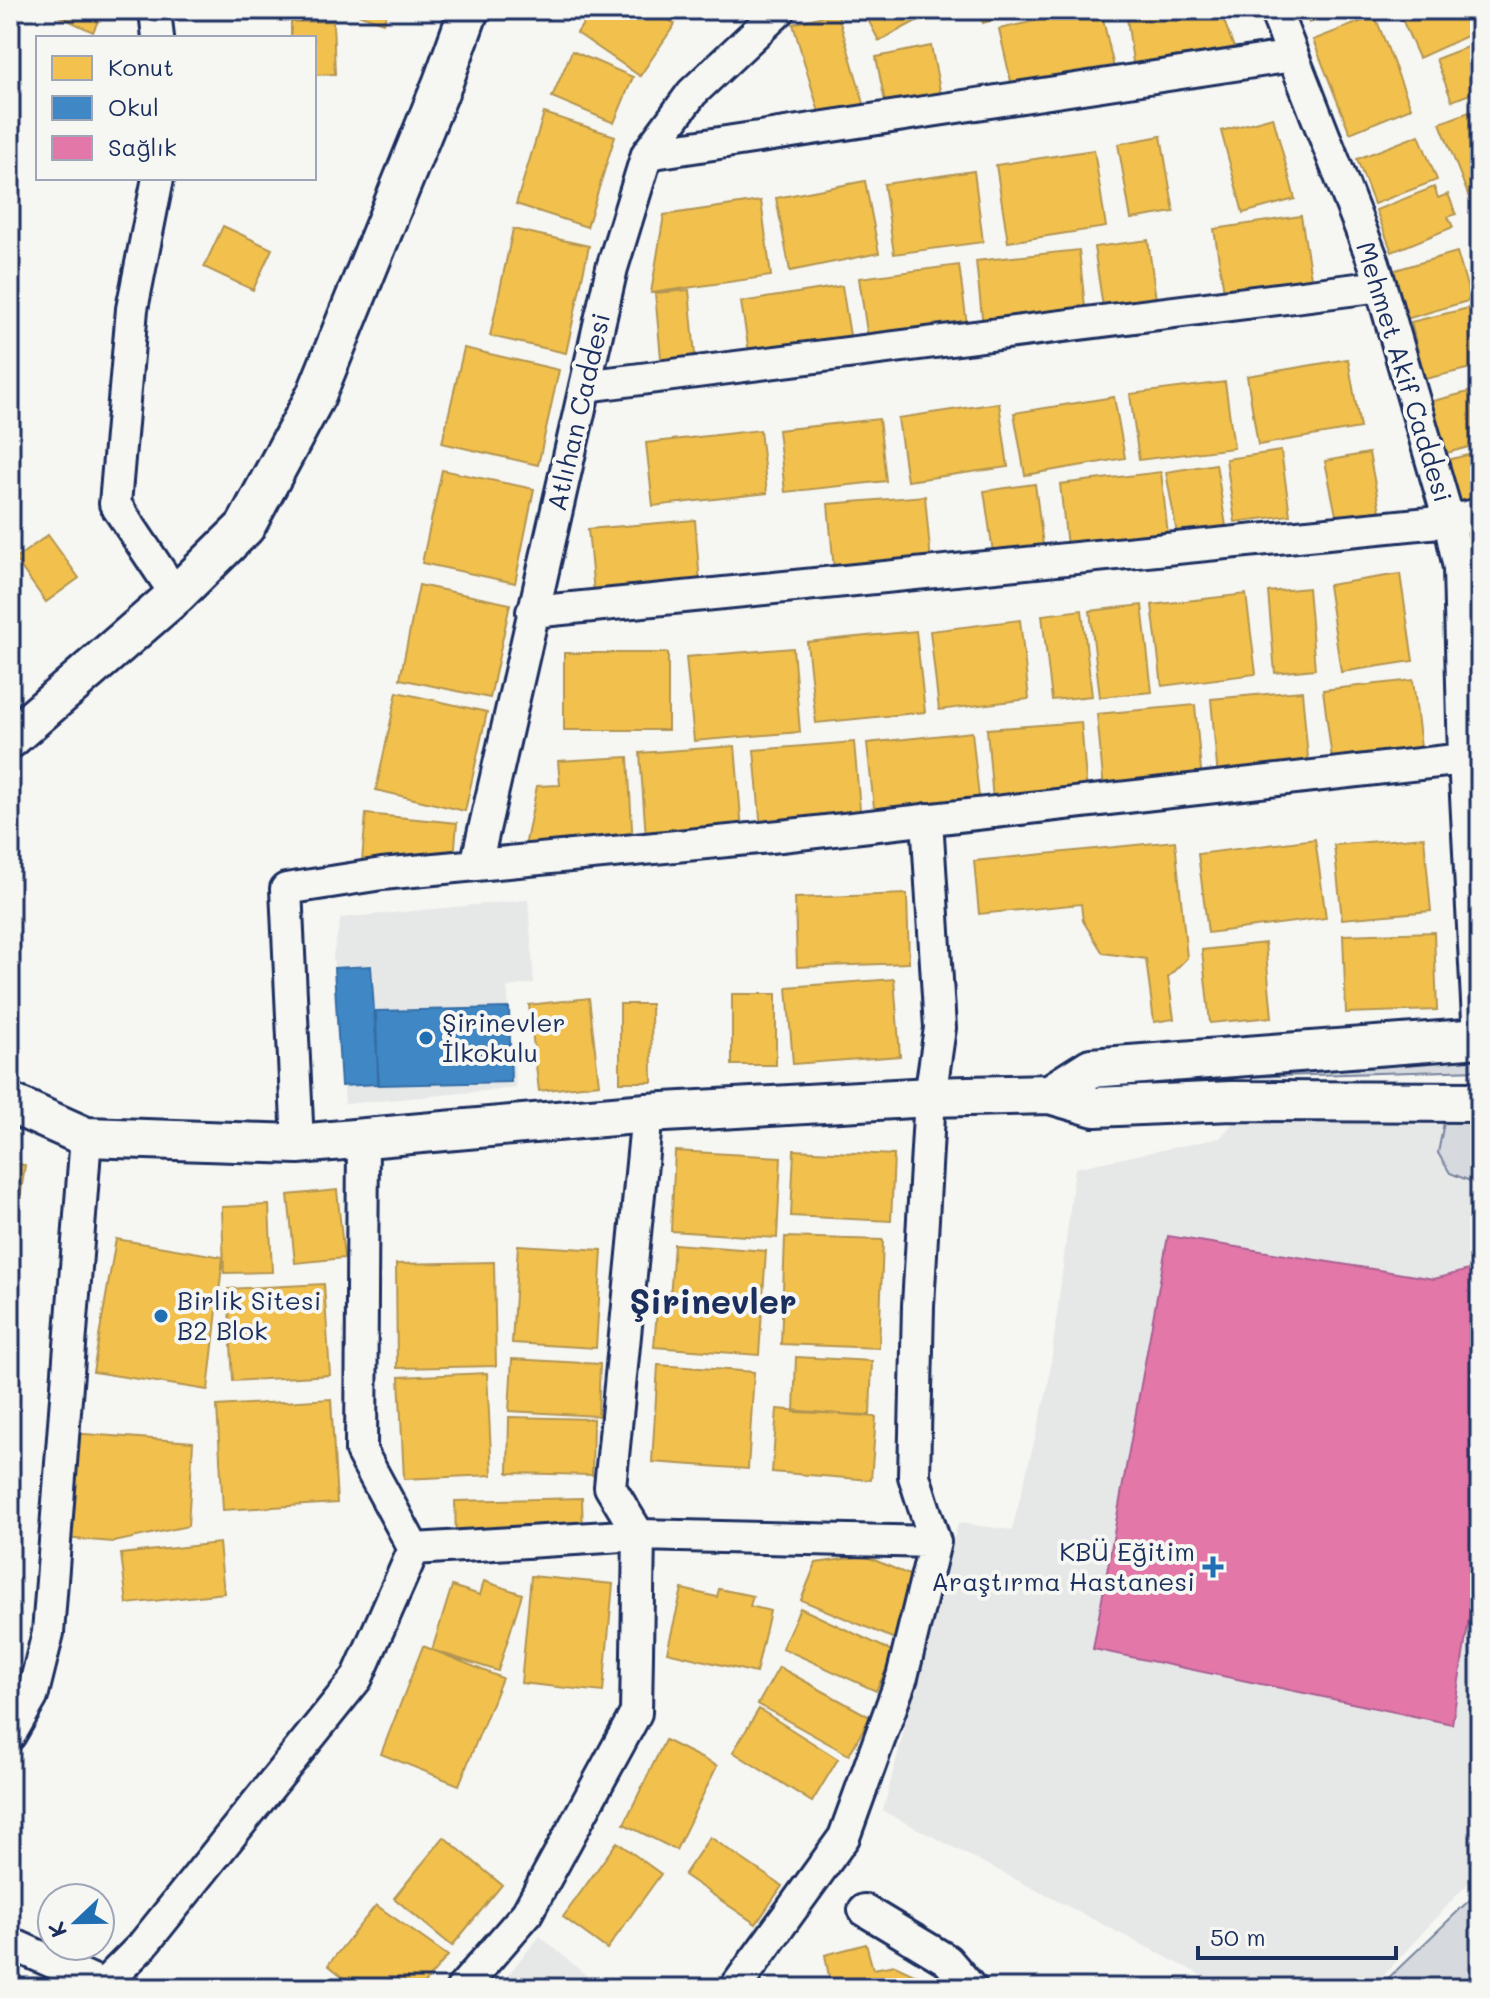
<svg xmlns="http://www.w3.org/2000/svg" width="1490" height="1998" font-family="Mali,sans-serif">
<rect width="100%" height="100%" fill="#f6f6f2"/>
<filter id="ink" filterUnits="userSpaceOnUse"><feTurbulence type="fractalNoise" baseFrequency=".0125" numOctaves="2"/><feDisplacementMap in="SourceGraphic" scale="16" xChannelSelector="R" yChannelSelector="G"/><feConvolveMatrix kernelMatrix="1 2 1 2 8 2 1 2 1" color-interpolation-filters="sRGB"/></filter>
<g filter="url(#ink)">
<path fill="#e6e7e7" d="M 528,900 L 534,983 L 507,987 L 516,1088 L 345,1104 L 333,955 L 341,918 Z
M 1247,1107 L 1480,1113 L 1480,1870 L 1372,1988 L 1226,1988 L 883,1811 L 958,1523 L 1012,1530 L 1048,1387 L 1075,1168 L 1220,1138 Z
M 540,1936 L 601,1988 L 497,1988 Z"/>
<path fill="#d6d9dd" stroke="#78849e" stroke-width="2" d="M 1480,1057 L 1480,1070 L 1212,1078 Z
M 1444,1122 L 1480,1122 L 1480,1185 L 1450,1173 L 1438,1153 Z
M 1480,1890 L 1480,1988 L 1378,1988 Z"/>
<path fill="#f2c14e" stroke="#b29553" stroke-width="2" d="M 59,10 L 103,10 L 93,32 L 57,15 Z
M 283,10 L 313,10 L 310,16 L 281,13 Z
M 347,10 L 388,10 L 383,23 Z
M 592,10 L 654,10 L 675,24 L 640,76 L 577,33 Z
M 863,10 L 915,10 L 920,19 L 879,41 Z
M 979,10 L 1024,10 L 983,23 Z
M 1084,10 L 1101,10 L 1114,68 L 1013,90 L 999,29 Z
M 1126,10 L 1220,10 L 1237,56 L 1134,70 Z
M 1304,10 L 1343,10 L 1309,23 Z
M 1398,10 L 1466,10 L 1476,32 L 1419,58 Z
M 837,12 L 865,107 L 821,119 L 793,24 Z
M 1375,16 L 1411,108 L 1350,133 L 1313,40 Z
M 333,21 L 335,74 L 314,75 L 314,38 L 291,38 L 291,22 Z
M 1480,42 L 1480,90 L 1452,101 L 1436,59 Z
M 931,46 L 942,100 L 887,112 L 876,57 Z
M 572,51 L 633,77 L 614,123 L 552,97 Z
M 1480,108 L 1480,219 L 1478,220 L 1440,123 Z
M 544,113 L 615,136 L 587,227 L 516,204 Z
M 1273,117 L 1295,199 L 1243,213 L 1221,131 Z
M 1419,135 L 1437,180 L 1374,204 L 1357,159 Z
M 1161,136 L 1174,212 L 1131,219 L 1118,144 Z
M 1094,150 L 1106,227 L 1008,242 L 996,165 Z
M 974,171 L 983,242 L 894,254 L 884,184 Z
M 865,181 L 879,253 L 790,271 L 776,198 Z
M 1434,187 L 1438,198 L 1448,194 L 1456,214 L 1448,217 L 1453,227 L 1392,252 L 1376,210 Z
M 761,201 L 771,276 L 651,293 L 664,215 Z
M 1301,216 L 1312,284 L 1225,298 L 1214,229 Z
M 223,226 L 272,249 L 253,290 L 204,267 Z
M 513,229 L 589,246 L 566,353 L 490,336 Z
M 1148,240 L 1157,307 L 1104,314 L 1094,247 Z
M 1079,250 L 1086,316 L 983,327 L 976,261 Z
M 1457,252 L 1471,300 L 1406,319 L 1392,271 Z
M 959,265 L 967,325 L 868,339 L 859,278 Z
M 842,286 L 851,342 L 750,358 L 741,302 Z
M 689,290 L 696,366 L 662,369 L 655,293 Z
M 1473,307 L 1480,336 L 1480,366 L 1425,379 L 1411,322 Z
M 464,348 L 559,370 L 538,465 L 442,443 Z
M 1348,359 L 1360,428 L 1258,445 L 1247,376 Z
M 1225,382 L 1234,448 L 1139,460 L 1130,394 Z
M 1480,389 L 1480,444 L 1443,454 L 1429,402 Z
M 1114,397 L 1125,458 L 1025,475 L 1014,413 Z
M 999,403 L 1008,467 L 907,481 L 898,418 Z
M 879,419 L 886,481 L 785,492 L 778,430 Z
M 760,430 L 767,493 L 653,506 L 646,443 Z
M 1281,451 L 1290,515 L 1235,522 L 1226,459 Z
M 1480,452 L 1480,497 L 1453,503 L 1443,461 Z
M 1369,453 L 1380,511 L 1337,520 L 1325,461 Z
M 1216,464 L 1226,526 L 1177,534 L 1166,472 Z
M 442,470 L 534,489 L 515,583 L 422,563 Z
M 1161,472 L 1168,535 L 1067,546 L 1060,484 Z
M 1035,484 L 1043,545 L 993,552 L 984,491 Z
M 925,496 L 931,562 L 834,570 L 828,504 Z
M 695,520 L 700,584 L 594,593 L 588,529 Z
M 48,535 L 79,578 L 46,602 L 15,559 Z
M 1480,546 L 1480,606 L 1469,549 Z
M 1400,574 L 1413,661 L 1341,672 L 1328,585 Z
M 419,585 L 510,604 L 490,698 L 400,679 Z
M 1308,588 L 1315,669 L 1275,673 L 1268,592 Z
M 1246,594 L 1256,674 L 1162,686 L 1152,605 Z
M 1142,605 L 1152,692 L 1100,697 L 1090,611 Z
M 1082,610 L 1092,696 L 1052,700 L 1042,615 Z
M 1020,620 L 1029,699 L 939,710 L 930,631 Z
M 916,631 L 925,712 L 816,723 L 807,642 Z
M 793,648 L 800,732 L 694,741 L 686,657 Z
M 564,653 L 668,653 L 668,730 L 564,730 Z
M 1413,680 L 1422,756 L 1333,767 L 1323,690 Z
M 1302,691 L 1309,769 L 1218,778 L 1211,699 Z
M 397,692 L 487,712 L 465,811 L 376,790 Z
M 1195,705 L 1202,782 L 1104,790 L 1097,714 Z
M 1081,722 L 1087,793 L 993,801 L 987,729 Z
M 972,732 L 980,807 L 875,817 L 867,743 Z
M 854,742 L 861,821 L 761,830 L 754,750 Z
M 735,746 L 742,830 L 646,838 L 640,753 Z
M 628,757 L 633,846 L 524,852 L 537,786 L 560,785 L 558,761 Z
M 366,814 L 457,823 L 453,870 L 362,861 Z
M 1424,837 L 1431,911 L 1342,919 L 1334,845 Z
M 1315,839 L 1326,918 L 1208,933 L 1198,854 Z
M 1175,841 L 1187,958 L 1168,977 L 1174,1019 L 1154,1022 L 1146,959 L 1103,953 L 1083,921 L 1081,904 L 979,914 L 974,861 Z
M 907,894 L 909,963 L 797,967 L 795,898 Z
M 1434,932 L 1437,1010 L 1346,1013 L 1343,935 Z
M 1265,943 L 1272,1017 L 1210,1023 L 1202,950 Z
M 894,979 L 900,1056 L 793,1064 L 787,987 Z
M 732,994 L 776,994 L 776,1065 L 732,1065 Z
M 589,998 L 599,1084 L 539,1091 L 529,1005 Z
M 620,1004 L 651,1004 L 652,1082 L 620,1082 Z
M 794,1150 L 894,1155 L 891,1221 L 791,1216 Z
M 675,1151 L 781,1157 L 777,1238 L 671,1231 Z
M 10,1163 L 25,1165 L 11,1259 L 10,1259 Z
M 337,1190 L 344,1258 L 295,1263 L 288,1195 Z
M 269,1205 L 272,1272 L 224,1273 L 222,1207 Z
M 785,1237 L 883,1240 L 879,1348 L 781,1344 Z
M 116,1239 L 223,1257 L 208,1390 L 93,1372 Z
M 674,1244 L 766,1251 L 759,1355 L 654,1347 L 658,1298 L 670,1299 Z
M 518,1245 L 602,1250 L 596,1348 L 512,1343 Z
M 494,1262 L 496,1366 L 397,1368 L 396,1264 Z
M 10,1271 L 19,1272 L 10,1343 Z
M 324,1284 L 330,1375 L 233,1381 L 228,1289 Z
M 796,1357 L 872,1361 L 870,1415 L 794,1412 Z
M 512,1359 L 600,1364 L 598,1416 L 509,1411 Z
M 658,1365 L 754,1372 L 748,1469 L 652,1462 Z
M 487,1373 L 492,1475 L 404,1479 L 399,1377 Z
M 331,1399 L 337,1503 L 223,1510 L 217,1406 Z
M 777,1409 L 876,1417 L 871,1480 L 772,1472 Z
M 509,1417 L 593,1419 L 592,1475 L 508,1473 Z
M 71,1433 L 193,1442 L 188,1526 L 114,1542 L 63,1538 Z
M 582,1498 L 583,1535 L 456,1539 L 455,1501 Z
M 219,1543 L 224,1593 L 127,1604 L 121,1554 Z
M 865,1556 L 921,1580 L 897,1640 L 801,1600 L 816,1563 Z
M 531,1576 L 613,1584 L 603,1692 L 521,1683 Z
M 484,1581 L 522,1594 L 498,1671 L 432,1650 L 452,1586 L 480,1595 Z
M 682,1589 L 717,1597 L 719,1589 L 753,1596 L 750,1606 L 770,1611 L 756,1673 L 667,1652 Z
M 800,1608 L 894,1652 L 876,1691 L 782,1648 Z
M 423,1646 L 502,1678 L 459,1785 L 381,1754 Z
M 779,1667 L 870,1717 L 849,1755 L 758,1704 Z
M 759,1709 L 838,1759 L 812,1802 L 733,1752 Z
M 665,1740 L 717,1766 L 676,1850 L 624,1824 Z
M 444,1837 L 502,1885 L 452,1946 L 394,1898 Z
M 710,1837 L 782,1886 L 756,1924 L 684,1875 Z
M 617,1842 L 661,1874 L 607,1949 L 563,1917 Z
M 376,1905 L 448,1956 L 420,1988 L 357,1988 L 328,1965 Z
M 866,1944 L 873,1969 L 895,1965 L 927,1980 L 924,1988 L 850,1988 L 848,1982 L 831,1988 L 825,1955 Z"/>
<path fill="#3f88c5" stroke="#346da6" stroke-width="2" d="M 371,966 L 379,1084 L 341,1086 L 334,968 Z
M 509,1008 L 511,1082 L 378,1085 L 376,1011 Z"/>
<path fill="#e377a8" stroke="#a76192" stroke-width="2" d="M 1168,1236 L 1434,1279 L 1480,1267 L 1480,1581 L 1475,1581 L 1452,1724 L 1093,1649 Z"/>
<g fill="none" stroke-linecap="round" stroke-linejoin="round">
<g stroke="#1b2f5e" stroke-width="36">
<path id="minor" d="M 155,10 L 158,38
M 1275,10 L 1374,263 L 1449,521 L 1459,568 L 1464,759 L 1479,1038
M 647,154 L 1293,56
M 158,178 L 132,309 L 115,504 L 176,595
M 585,386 L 1381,286
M 532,612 L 1449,521 L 1480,514
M 476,865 L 612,268 L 647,154 L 692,93 L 780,10
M 298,1144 L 286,889 L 382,874 L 781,836 L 1464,759
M 414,1549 L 639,1535 L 935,1542
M 10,1735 L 32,1697 L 48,1633 L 86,1137
M 864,1910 L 947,1960 L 971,1988
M 10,1943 L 110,1988
M 100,1988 L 142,1946 L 357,1678 L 414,1549 L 361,1451 L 363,1138
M 462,1988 L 527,1913 L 636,1713 L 639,1535 L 610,1487 L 647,1113
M 735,1988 L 844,1837 L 902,1677 L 935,1542 L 914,1476 L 918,1306 L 930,1097 L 940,1028 L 927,819"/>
</g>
<g stroke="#1b2f5e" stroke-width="44">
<path id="tertiary" d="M 10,739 L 176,595 L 245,527 L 316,395 L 443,82 L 469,10
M 1050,1094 L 1091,1068 L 1480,1038
M 10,1103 L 86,1137 L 298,1144 L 647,1113 L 930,1097 L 1050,1094 L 1095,1107 L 1231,1101 L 1480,1102"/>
</g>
<use href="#minor" stroke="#f6f6f2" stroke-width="30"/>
<use href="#tertiary" stroke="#f6f6f2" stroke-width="38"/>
</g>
</g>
<g fill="#1f6fb2" stroke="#f6f6f2" stroke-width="3">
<circle cx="426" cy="1038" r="8"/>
<circle cx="161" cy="1316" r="8"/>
<path d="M1209 1555h8v8h8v8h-8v8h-8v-8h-8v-8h8z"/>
</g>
<g text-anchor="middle" stroke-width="8" stroke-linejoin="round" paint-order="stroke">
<g font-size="26" fill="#1b2f5e" stroke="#f6f6f2">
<text transform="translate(1404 372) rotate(73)" y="9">Mehmet Akif Caddesi</text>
<text transform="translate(579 412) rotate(-77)" y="9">Atlıhan Caddesi</text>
</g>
<g font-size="26" fill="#1b2f5e" stroke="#f6f6f2" text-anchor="start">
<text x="442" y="1032">Şirinevler<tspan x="442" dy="30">İlkokulu</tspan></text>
<text x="177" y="1310">Birlik Sitesi<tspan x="177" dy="30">B2 Blok</tspan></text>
<text x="1195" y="1561" text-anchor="end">KBÜ Eğitim<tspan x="1195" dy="30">Araştırma Hastanesi</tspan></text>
</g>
<g font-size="34" font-weight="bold" fill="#1b2f5e" stroke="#f6f6f2">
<text x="713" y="1314">Şirinevler</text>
</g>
</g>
<rect width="1490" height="1998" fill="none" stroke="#f6f6f2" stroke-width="40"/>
<rect x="20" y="20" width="1450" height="1958" fill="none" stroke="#1b2f5e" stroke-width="3" filter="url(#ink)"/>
<rect x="36" y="36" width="280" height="144" fill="#f6f6f2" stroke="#9ea6b7" stroke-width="2"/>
<rect x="52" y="56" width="40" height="24" fill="#f2c14e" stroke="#9ea6b7" stroke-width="2"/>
<text x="108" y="76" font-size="24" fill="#1b2f5e">Konut</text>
<rect x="52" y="96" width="40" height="24" fill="#3f88c5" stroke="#9ea6b7" stroke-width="2"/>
<text x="108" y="116" font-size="24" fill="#1b2f5e">Okul</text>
<rect x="52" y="136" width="40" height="24" fill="#e377a8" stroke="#9ea6b7" stroke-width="2"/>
<text x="108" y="156" font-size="24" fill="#1b2f5e">Sağlık</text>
<g transform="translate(76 1922) rotate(248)"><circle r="38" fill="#f6f6f2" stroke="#9ea6b7" stroke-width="2"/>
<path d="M0-6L14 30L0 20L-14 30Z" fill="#1f6fb2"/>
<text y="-12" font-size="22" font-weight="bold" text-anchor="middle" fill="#1b2f5e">K</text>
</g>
<path d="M1198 1946v12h198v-12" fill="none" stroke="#1b2f5e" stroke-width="4"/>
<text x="1210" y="1946" font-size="24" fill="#1b2f5e" stroke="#f6f6f2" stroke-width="6" paint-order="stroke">50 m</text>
</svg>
